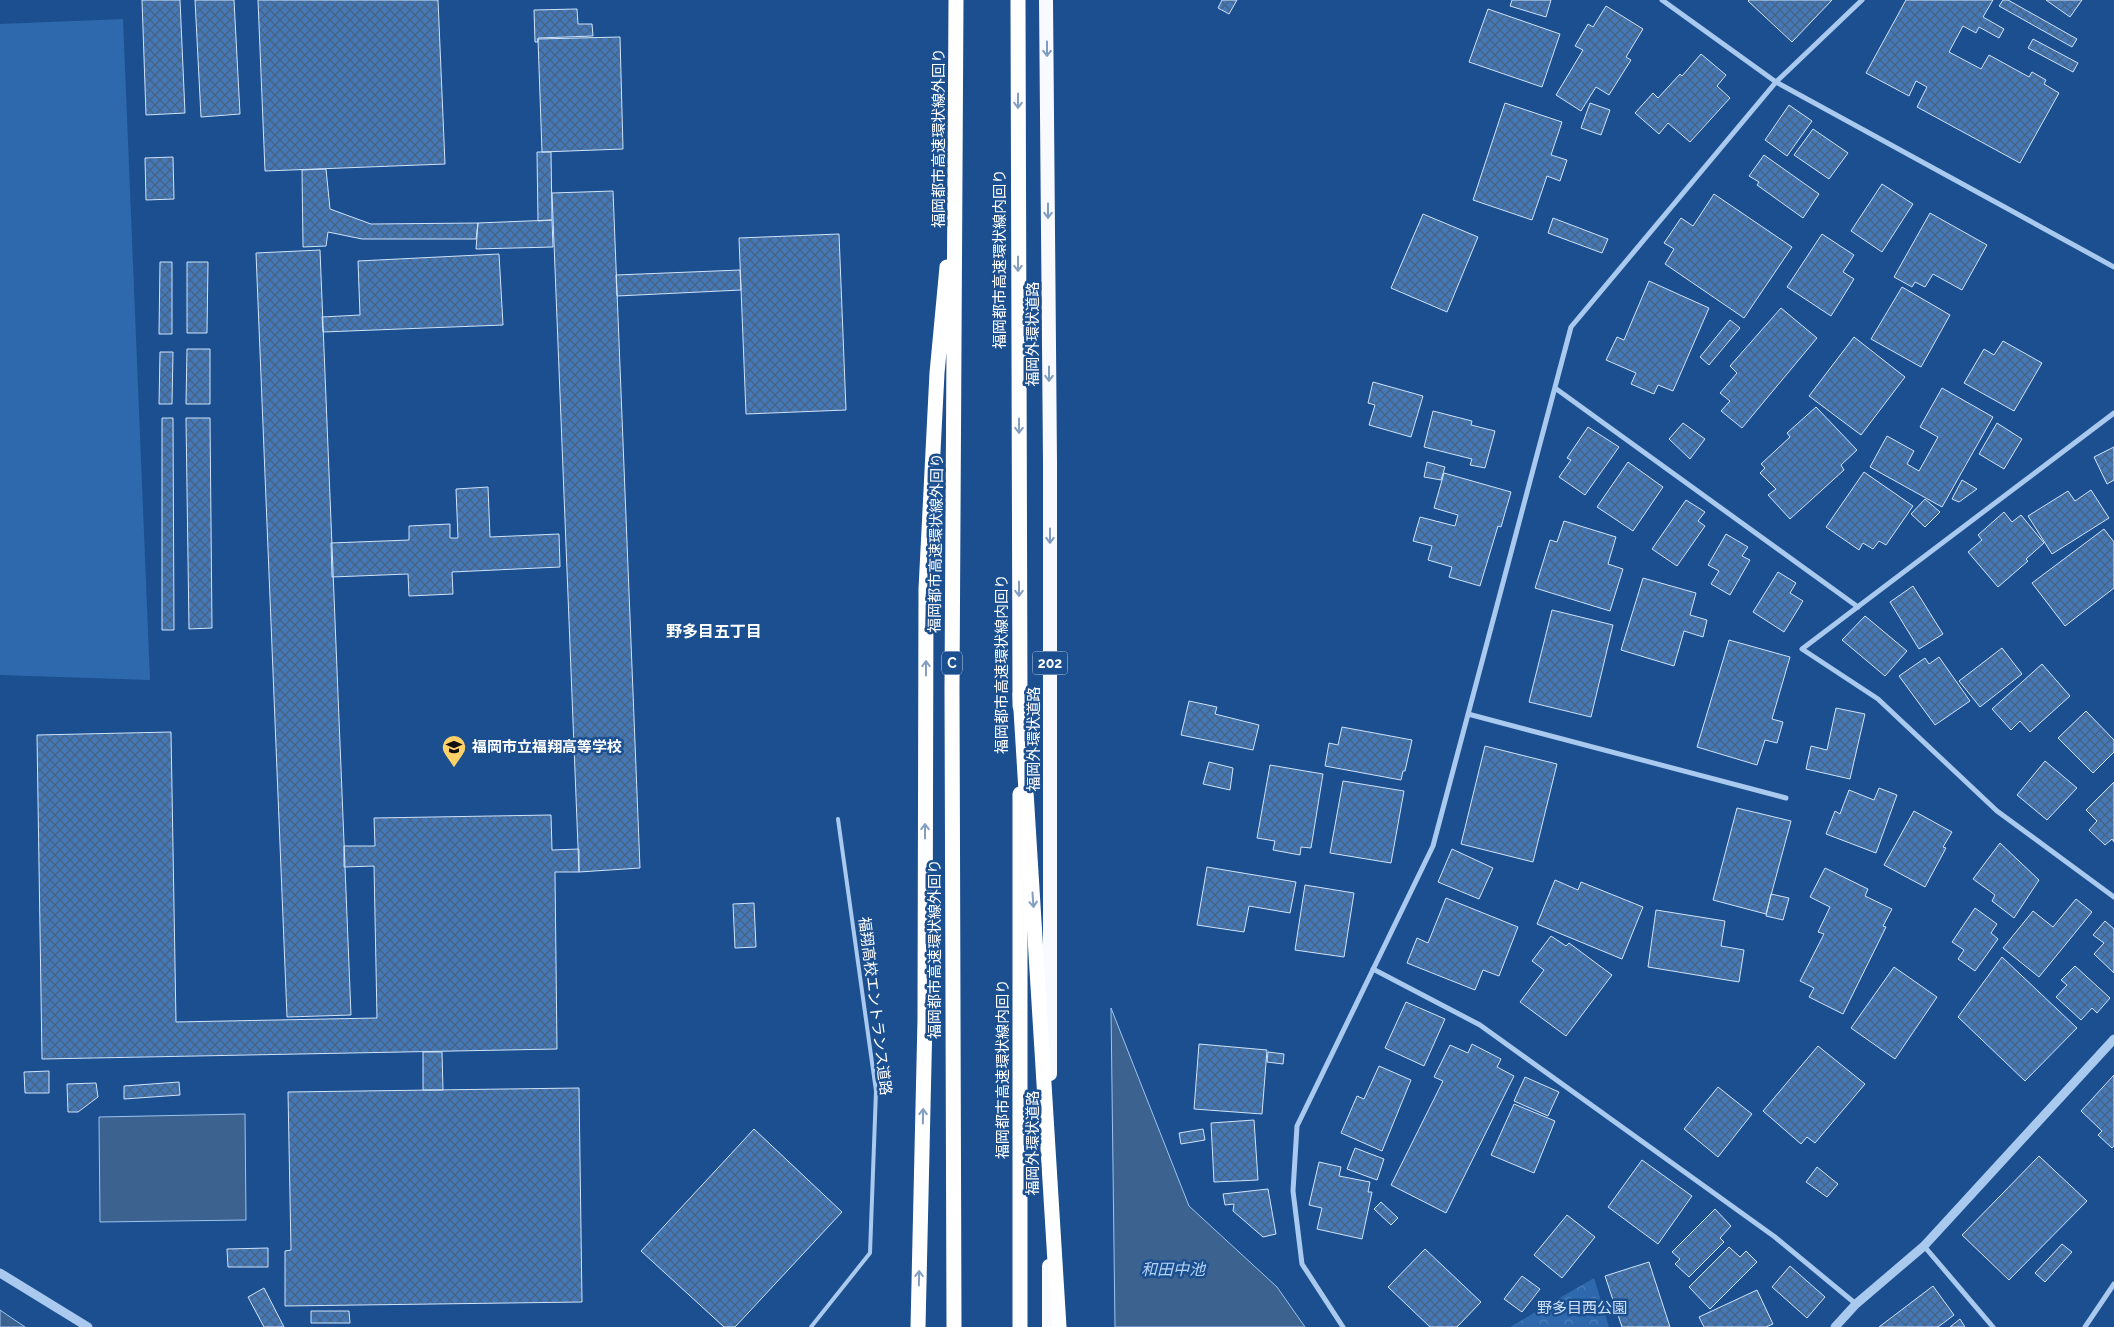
<svg xmlns="http://www.w3.org/2000/svg" width="2114" height="1327" font-family="Raleway,'Noto Sans JP',sans-serif">
<defs>
<pattern id="park-crowns" width="20" height="18" patternUnits="userSpaceOnUse" patternTransform="scale(1.25)"><rect width="20" height="18" fill="#2e69ad"/><path d="M2 6a3 3 0 1 1 6 0M12 15a3 3 0 1 1 6 0" fill="none" stroke="#4d80b9"/></pattern>
<pattern id="building-cross-hatch" width="8" height="8" patternUnits="userSpaceOnUse" patternTransform="scale(1.25)"><rect width="8" height="8" fill="#4478b7"/><path d="M0 0l8 8M0 8l8-8" fill="none" stroke="#486282"/></pattern>
</defs>
<rect width="100%" height="100%" fill="#1b4f8f"/>
<path fill="url(#park-crowns)" d="M 1594,1278 L 1609,1327 L 1510,1327 Z"/>
<path fill="#2e69ad" d="M 123,19 L 150,680 L 0,675 L 0,24 Z"/>
<path fill="#3c6290" stroke="#9cc4f0" d="M 1111,1008 L 1189,1206 L 1277,1287 L 1305,1327 L 1115,1327 Z
M 245,1114 L 246,1220 L 100,1222 L 99,1117 Z
M 0,1310 L 25,1327 L 0,1327 Z"/>
<path fill="url(#building-cross-hatch)" stroke="#cfe3fa" d="M 142,0 L 180,0 L 185,113 L 146,115 Z
M 195,0 L 234,0 L 240,114 L 201,117 Z
M 258,0 L 438,0 L 445,164 L 265,171 Z
M 1222,0 L 1237,0 L 1229,14 L 1218,8 Z
M 1512,0 L 1551,0 L 1546,17 L 1510,6 Z
M 1749,0 L 1832,0 L 1792,42 L 1748,1 Z
M 1906,0 L 1993,0 L 1983,17 L 2004,29 L 1999,38 L 1979,27 L 1976,33 L 1963,26 L 1949,52 L 1981,69 L 1989,55 L 2029,77 L 2032,72 L 2046,80 L 2044,84 L 2059,93 L 2020,163 L 1917,107 L 1927,87 L 1916,81 L 1909,96 L 1866,73 Z
M 2003,0 L 2008,0 L 2077,39 L 2072,47 L 1999,6 Z
M 2046,0 L 2082,0 L 2070,17 Z
M 1606,6 L 1643,29 L 1626,57 L 1631,60 L 1609,95 L 1596,87 L 1581,111 L 1556,95 L 1583,50 L 1575,46 L 1588,24 L 1593,27 Z
M 577,9 L 578,24 L 592,24 L 593,36 L 538,38 L 538,42 L 535,42 L 534,10 Z
M 1488,9 L 1560,34 L 1542,87 L 1469,62 Z
M 620,37 L 623,149 L 542,152 L 538,39 Z
M 2033,39 L 2078,63 L 2073,72 L 2028,48 Z
M 1701,54 L 1726,75 L 1717,86 L 1730,98 L 1690,142 L 1668,123 L 1659,134 L 1635,113 L 1653,93 L 1658,98 L 1680,74 L 1682,76 Z
M 1505,103 L 1562,122 L 1551,155 L 1567,160 L 1560,181 L 1547,176 L 1532,220 L 1473,200 Z
M 1590,103 L 1610,110 L 1601,135 L 1581,128 Z
M 1789,105 L 1812,121 L 1787,156 L 1765,140 Z
M 1813,129 L 1848,153 L 1829,179 L 1794,155 Z
M 537,152 L 551,152 L 552,220 L 538,221 Z
M 1764,155 L 1819,194 L 1803,218 L 1757,185 L 1759,182 L 1749,176 Z
M 173,157 L 174,199 L 146,200 L 145,158 Z
M 326,169 L 330,209 L 371,224 L 478,223 L 476,239 L 362,239 L 328,232 L 326,246 L 303,247 L 302,170 Z
M 1882,184 L 1913,204 L 1882,252 L 1851,231 Z
M 613,191 L 640,868 L 579,872 L 552,193 Z
M 1714,194 L 1792,247 L 1744,318 L 1665,264 L 1674,249 L 1664,243 L 1681,218 L 1693,226 Z
M 1930,213 L 1987,245 L 1962,290 L 1933,274 L 1925,287 L 1915,282 L 1912,287 L 1894,277 Z
M 1423,214 L 1478,237 L 1447,312 L 1391,288 Z
M 1553,218 L 1608,239 L 1602,253 L 1548,233 Z
M 552,220 L 553,247 L 476,249 L 478,223 Z
M 839,234 L 846,410 L 746,414 L 739,238 Z
M 1822,234 L 1854,255 L 1843,272 L 1854,279 L 1831,316 L 1787,287 Z
M 320,250 L 351,1015 L 287,1017 L 256,253 Z
M 499,254 L 503,325 L 323,332 L 322,317 L 360,315 L 358,261 Z
M 160,262 L 172,262 L 172,334 L 159,334 Z
M 187,262 L 208,262 L 207,333 L 187,333 Z
M 740,270 L 741,290 L 617,296 L 616,275 Z
M 1649,281 L 1709,308 L 1673,391 L 1658,385 L 1654,394 L 1631,384 L 1636,373 L 1606,360 L 1617,337 L 1624,340 Z
M 1902,287 L 1950,315 L 1921,367 L 1871,339 Z
M 1781,308 L 1817,338 L 1742,428 L 1721,411 L 1730,401 L 1720,393 L 1737,373 L 1730,366 Z
M 1730,320 L 1740,328 L 1709,365 L 1700,357 Z
M 1854,337 L 1905,377 L 1861,435 L 1809,396 Z
M 2003,341 L 2042,363 L 2014,411 L 1964,383 L 1984,349 L 1994,355 Z
M 187,349 L 210,349 L 210,404 L 186,404 Z
M 160,352 L 173,352 L 172,404 L 159,404 Z
M 1373,382 L 1423,396 L 1411,437 L 1369,425 L 1375,405 L 1368,403 Z
M 1942,388 L 1993,417 L 1942,507 L 1870,467 L 1887,436 L 1914,451 L 1907,464 L 1919,471 L 1938,437 L 1920,427 Z
M 1816,407 L 1857,450 L 1841,465 L 1844,470 L 1790,519 L 1768,495 L 1776,489 L 1760,473 L 1765,468 L 1761,464 L 1790,437 L 1787,433 Z
M 1433,411 L 1472,421 L 1471,425 L 1495,431 L 1485,468 L 1470,465 L 1472,459 L 1424,447 Z
M 162,418 L 173,418 L 174,630 L 162,630 Z
M 186,418 L 210,418 L 212,628 L 189,629 Z
M 1683,423 L 1705,439 L 1690,459 L 1669,439 Z
M 1997,423 L 2022,439 L 2004,469 L 1979,454 Z
M 1588,427 L 1619,447 L 1585,495 L 1559,477 L 1571,460 L 1567,458 Z
M 2114,447 L 2114,480 L 2107,484 L 2094,457 Z
M 1427,462 L 1445,467 L 1441,480 L 1424,477 Z
M 1628,462 L 1663,487 L 1633,531 L 1597,507 Z
M 1864,472 L 1913,506 L 1886,545 L 1879,541 L 1873,549 L 1863,543 L 1859,550 L 1826,527 Z
M 1444,473 L 1511,492 L 1501,527 L 1498,526 L 1480,586 L 1449,577 L 1452,567 L 1428,560 L 1432,546 L 1413,541 L 1420,517 L 1455,526 L 1458,515 L 1434,508 Z
M 1962,480 L 1977,489 L 1959,502 L 1952,499 Z
M 488,487 L 490,537 L 559,534 L 560,567 L 452,572 L 453,594 L 409,596 L 408,574 L 332,577 L 331,543 L 409,540 L 409,526 L 450,524 L 450,538 L 458,538 L 456,489 Z
M 2091,490 L 2109,518 L 2052,554 L 2028,516 L 2068,491 L 2075,501 Z
M 1925,499 L 1940,512 L 1925,527 L 1911,514 Z
M 1686,500 L 1705,512 L 1698,521 L 1705,526 L 1677,566 L 1652,549 Z
M 2004,512 L 2012,522 L 2021,515 L 2044,543 L 2026,559 L 2028,561 L 1998,587 L 1968,552 L 1982,540 L 1978,535 Z
M 1564,521 L 1616,537 L 1608,564 L 1623,569 L 1610,611 L 1535,588 L 1550,540 L 1557,542 Z
M 2104,529 L 2114,542 L 2114,588 L 2065,626 L 2032,583 Z
M 1726,534 L 1748,547 L 1742,556 L 1750,560 L 1730,595 L 1711,584 L 1719,571 L 1708,565 Z
M 1778,572 L 1796,583 L 1790,593 L 1803,601 L 1784,632 L 1753,612 Z
M 1643,578 L 1696,593 L 1690,615 L 1707,620 L 1703,637 L 1684,631 L 1674,666 L 1621,650 Z
M 1913,586 L 1943,634 L 1919,649 L 1890,602 Z
M 1552,610 L 1613,625 L 1591,717 L 1529,702 Z
M 1865,616 L 1907,651 L 1885,676 L 1842,640 Z
M 1729,640 L 1790,657 L 1772,719 L 1783,722 L 1777,743 L 1765,740 L 1757,765 L 1697,747 Z
M 2002,648 L 2022,674 L 1980,707 L 1959,681 Z
M 1939,657 L 1970,701 L 1935,725 L 1899,676 L 1925,658 L 1929,664 Z
M 2042,664 L 2070,696 L 2030,732 L 2020,721 L 2011,730 L 1992,709 Z
M 1189,701 L 1217,707 L 1215,714 L 1259,725 L 1253,750 L 1181,735 Z
M 1836,708 L 1865,714 L 1850,779 L 1806,769 L 1811,746 L 1827,750 Z
M 2086,711 L 2114,740 L 2114,752 L 2093,773 L 2058,738 Z
M 1342,727 L 1412,740 L 1405,771 L 1403,771 L 1401,780 L 1325,766 L 1329,743 L 1338,745 Z
M 171,732 L 176,1022 L 377,1018 L 374,866 L 344,867 L 344,846 L 375,846 L 374,818 L 551,815 L 552,850 L 579,849 L 579,872 L 555,872 L 557,1049 L 42,1059 L 37,735 Z
M 1485,746 L 1557,764 L 1533,862 L 1461,844 Z
M 2045,761 L 2077,788 L 2047,820 L 2017,795 Z
M 1209,762 L 1233,768 L 1230,790 L 1203,784 Z
M 1270,765 L 1323,774 L 1311,848 L 1301,847 L 1300,855 L 1273,850 L 1275,841 L 1257,838 Z
M 1343,781 L 1404,791 L 1391,863 L 1330,853 Z
M 2114,782 L 2114,842 L 2112,839 L 2105,845 L 2089,830 L 2097,821 L 2086,810 Z
M 1879,788 L 1897,795 L 1876,853 L 1826,834 L 1835,811 L 1840,814 L 1849,790 L 1874,800 Z
M 1737,808 L 1791,821 L 1766,914 L 1713,900 Z
M 1914,811 L 1952,832 L 1943,847 L 1946,848 L 1925,887 L 1884,865 Z
M 2000,843 L 2039,880 L 2014,918 L 1992,901 L 1995,895 L 1973,879 Z
M 1452,849 L 1493,868 L 1479,899 L 1438,882 Z
M 1207,867 L 1296,882 L 1290,913 L 1249,906 L 1244,932 L 1197,925 Z
M 1825,868 L 1868,889 L 1865,896 L 1892,909 L 1883,926 L 1886,927 L 1843,1014 L 1809,997 L 1814,988 L 1800,981 L 1824,934 L 1818,932 L 1830,907 L 1810,897 Z
M 1555,880 L 1578,890 L 1581,882 L 1643,907 L 1622,959 L 1537,924 Z
M 1305,885 L 1354,893 L 1344,957 L 1295,950 Z
M 1771,894 L 1789,898 L 1783,920 L 1766,916 Z
M 1446,898 L 1518,927 L 1499,976 L 1483,970 L 1475,990 L 1407,963 L 1417,938 L 1428,943 Z
M 2076,899 L 2092,912 L 2039,977 L 2003,948 L 2033,911 L 2053,927 Z
M 754,903 L 756,947 L 735,948 L 733,904 Z
M 1975,908 L 1997,924 L 1991,933 L 1998,939 L 1975,971 L 1958,959 L 1964,950 L 1952,942 Z
M 1656,910 L 1725,921 L 1721,946 L 1744,950 L 1739,982 L 1648,967 Z
M 2105,921 L 2114,929 L 2114,973 L 2094,954 L 2104,943 L 2093,935 Z
M 1551,936 L 1566,946 L 1569,943 L 1612,975 L 1566,1036 L 1520,1002 L 1544,970 L 1532,961 Z
M 2002,957 L 2077,1028 L 2025,1081 L 1958,1017 Z
M 2075,966 L 2110,998 L 2097,1013 L 2092,1008 L 2081,1020 L 2056,997 L 2067,985 L 2061,980 Z
M 1894,967 L 1937,997 L 1895,1059 L 1851,1028 Z
M 1406,1002 L 1445,1019 L 1424,1066 L 1385,1048 Z
M 1199,1044 L 1267,1050 L 1262,1114 L 1194,1109 Z
M 1472,1044 L 1501,1059 L 1497,1067 L 1514,1076 L 1446,1213 L 1391,1185 L 1443,1081 L 1434,1077 L 1450,1045 L 1468,1053 Z
M 1818,1046 L 1865,1084 L 1815,1143 L 1807,1137 L 1801,1144 L 1763,1111 Z
M 423,1052 L 442,1052 L 443,1090 L 423,1090 Z
M 1268,1052 L 1284,1054 L 1283,1064 L 1267,1062 Z
M 1379,1066 L 1411,1080 L 1382,1151 L 1341,1133 L 1357,1096 L 1364,1099 Z
M 49,1071 L 49,1093 L 25,1093 L 24,1072 Z
M 2114,1075 L 2114,1146 L 2112,1148 L 2098,1135 L 2102,1131 L 2081,1111 Z
M 1525,1077 L 1559,1092 L 1548,1116 L 1514,1101 Z
M 179,1082 L 180,1095 L 124,1099 L 124,1086 Z
M 96,1083 L 98,1097 L 78,1112 L 68,1112 L 67,1084 Z
M 1718,1087 L 1752,1114 L 1718,1157 L 1684,1129 Z
M 579,1088 L 582,1302 L 285,1306 L 285,1251 L 291,1250 L 288,1092 Z
M 1514,1104 L 1555,1121 L 1534,1173 L 1491,1155 Z
M 1254,1120 L 1258,1180 L 1214,1182 L 1211,1123 Z
M 754,1129 L 842,1212 L 735,1327 L 724,1327 L 641,1251 Z
M 1203,1129 L 1205,1140 L 1181,1144 L 1179,1133 Z
M 1355,1148 L 1384,1159 L 1377,1180 L 1347,1169 Z
M 2039,1156 L 2087,1201 L 2009,1280 L 1962,1235 Z
M 1642,1160 L 1692,1196 L 1658,1244 L 1608,1207 Z
M 1319,1162 L 1341,1167 L 1339,1176 L 1370,1182 L 1368,1192 L 1372,1192 L 1362,1239 L 1317,1229 L 1322,1208 L 1309,1205 Z
M 1817,1167 L 1838,1184 L 1827,1197 L 1806,1182 Z
M 1268,1189 L 1276,1234 L 1263,1237 L 1233,1211 L 1234,1204 L 1225,1205 L 1223,1194 Z
M 1381,1202 L 1398,1218 L 1391,1225 L 1374,1209 Z
M 1715,1209 L 1731,1226 L 1720,1238 L 1724,1242 L 1689,1277 L 1675,1264 L 1680,1259 L 1672,1252 Z
M 1567,1215 L 1595,1237 L 1562,1278 L 1534,1255 Z
M 2062,1244 L 2072,1252 L 2045,1282 L 2035,1273 Z
M 1729,1247 L 1740,1257 L 1746,1251 L 1757,1262 L 1710,1309 L 1689,1287 Z
M 268,1248 L 268,1267 L 228,1267 L 227,1249 Z
M 1425,1249 L 1481,1302 L 1457,1327 L 1430,1327 L 1388,1287 Z
M 1649,1262 L 1670,1327 L 1622,1327 L 1605,1276 Z
M 1790,1266 L 1825,1297 L 1807,1318 L 1772,1287 Z
M 1522,1276 L 1540,1289 L 1522,1312 L 1504,1299 Z
M 1933,1286 L 1954,1315 L 1938,1327 L 1879,1327 Z
M 264,1288 L 284,1327 L 264,1327 L 248,1297 Z
M 1757,1290 L 1773,1324 L 1766,1327 L 1704,1327 L 1699,1317 Z
M 311,1311 L 349,1311 L 350,1323 L 311,1323 Z
M 1960,1319 L 1965,1327 L 1950,1327 Z"/>
<g fill="none" stroke-linecap="round" stroke-linejoin="round">
<path stroke="#a9c9ee" stroke-width="4" d="M 811,1327 L 870,1253 L 876,1091 L 838,819"/>
<path stroke="#a9c9ee" stroke-width="5" d="M 1662,0 L 1776,82 L 2114,267
M 1555,388 L 1858,607
M 2114,413 L 1802,649 L 1878,699 L 1997,811 L 2114,897
M 1468,714 L 1786,798
M 1373,969 L 1480,1025 L 1775,1237 L 1856,1304
M 1924,1246 L 1993,1327
M 1343,1327 L 1302,1264 L 1293,1191 L 1297,1126 L 1433,846 L 1571,327 L 1776,82 L 1862,0
M 2085,1327 L 2114,1284"/>
<path stroke="#a9c9ee" stroke-width="9" d="M 0,1273 L 88,1327
M 1835,1327 L 1856,1304 L 1924,1246 L 2114,1039"/>
<path stroke="#f8faff" stroke-width="14" d="M 1046,0 L 1050,461 L 1050,1074
M 1049,1327 L 1049,1266"/>
<path stroke="#fff" stroke-width="15" d="M 1018,0 L 1020,706
M 1020,794 L 1020,1327"/>
<path stroke="#fff" stroke-width="15" d="M 1020,694 L 1059,1327
M 918,1327 L 925,1019 L 926,589 L 937,373 L 947,267
M 954,1327 L 952,689 L 956,0"/>
</g>
<defs><path id="oneway-shaft" d="M-6 0H5M1.5-3L5.5 0L1.5 3" fill="none" stroke-width="1.6" stroke-linecap="round" stroke-linejoin="round" transform="scale(1.25)"/></defs>
<g stroke="#7e9cc1">
<use href="#oneway-shaft" transform="translate(1047 49) rotate(90)"/>
<use href="#oneway-shaft" transform="translate(1048 211) rotate(90)"/>
<use href="#oneway-shaft" transform="translate(1049 374) rotate(90)"/>
<use href="#oneway-shaft" transform="translate(1050 536) rotate(90)"/>
</g>
<g stroke="#829ec1">
<use href="#oneway-shaft" transform="translate(1018 101) rotate(90)"/>
<use href="#oneway-shaft" transform="translate(1018 264) rotate(90)"/>
<use href="#oneway-shaft" transform="translate(1019 426) rotate(90)"/>
<use href="#oneway-shaft" transform="translate(1019 589) rotate(90)"/>
<use href="#oneway-shaft" transform="translate(926 668) rotate(-90)"/>
<use href="#oneway-shaft" transform="translate(925 831) rotate(-90)"/>
<use href="#oneway-shaft" transform="translate(1033 900) rotate(86)"/>
<use href="#oneway-shaft" transform="translate(923 1116) rotate(-89)"/>
<use href="#oneway-shaft" transform="translate(919 1278) rotate(-89)"/>
</g>
<defs>
<g id="school-pin" transform="scale(1.25)"><path d="M0 17L-7.5 6A9.5 9.5 0 1 1 7.5 6Z" fill="#ffd166" stroke="#1b4f8f"/><path d="M0-5L7-2L0 1L-7-2ZM-4 1L0 2.5L4 1V4Q0 6-4 4Z" fill="#111"/></g>
</defs>
<g fill-rule="evenodd">
<use href="#school-pin" x="454" y="747"/>
</g>
<g text-anchor="middle" stroke-width="5" stroke-linejoin="round" paint-order="stroke">
<g fill="#1b4f8f" stroke="#bbcadd" stroke-width="1">
<rect x="942" y="651.5" width="20" height="23" rx="4"/>
<rect x="1032.5" y="651.5" width="35" height="23" rx="4"/>
</g>
<g font-size="14" font-weight="bold" fill="#fff">
<text x="952" y="668">C</text>
<text x="1050" y="668">202</text>
</g>
<g font-size="15" fill="#fff" stroke="#1b4f8f">
<text transform="translate(939 138) rotate(-90)" y="5">福岡都市高速環状線外回り</text>
<text transform="translate(1000 259) rotate(-90)" y="5">福岡都市高速環状線内回り</text>
<text transform="translate(1033 334) rotate(-90)" y="5">福岡外環状道路</text>
<text transform="translate(936 543) rotate(-89)" y="5">福岡都市高速環状線外回り</text>
<text transform="translate(1002 664) rotate(-90)" y="5">福岡都市高速環状線内回り</text>
<text transform="translate(1034 739) rotate(-90)" y="5">福岡外環状道路</text>
<text transform="translate(935 949) rotate(-90)" y="5">福岡都市高速環状線外回り</text>
<text transform="translate(875 1006) rotate(83)" y="5">福翔高校エントランス道路</text>
<text transform="translate(1003 1069) rotate(-90)" y="5">福岡都市高速環状線内回り</text>
<text transform="translate(1033 1143) rotate(-90)" y="5">福岡外環状道路</text>
</g>
<g font-size="15" font-weight="bold" fill="#fff" stroke="#1b4f8f" text-anchor="start">
<text x="472" y="752">福岡市立福翔高等学校</text>
</g>
<g font-size="15" fill="#cfe3fa" stroke="#1b4f8f">
<text x="1582" y="1313">野多目西公園</text>
</g>
<g font-size="16" font-weight="bold" fill="#fff" stroke="#1b4f8f">
<text x="714" y="637">野多目五丁目</text>
</g>
<g font-size="16" font-style="italic" fill="#b5d3f5" stroke="#1b4f8f">
<text x="1173" y="1275">和田中池</text>
</g>
</g>
</svg>
